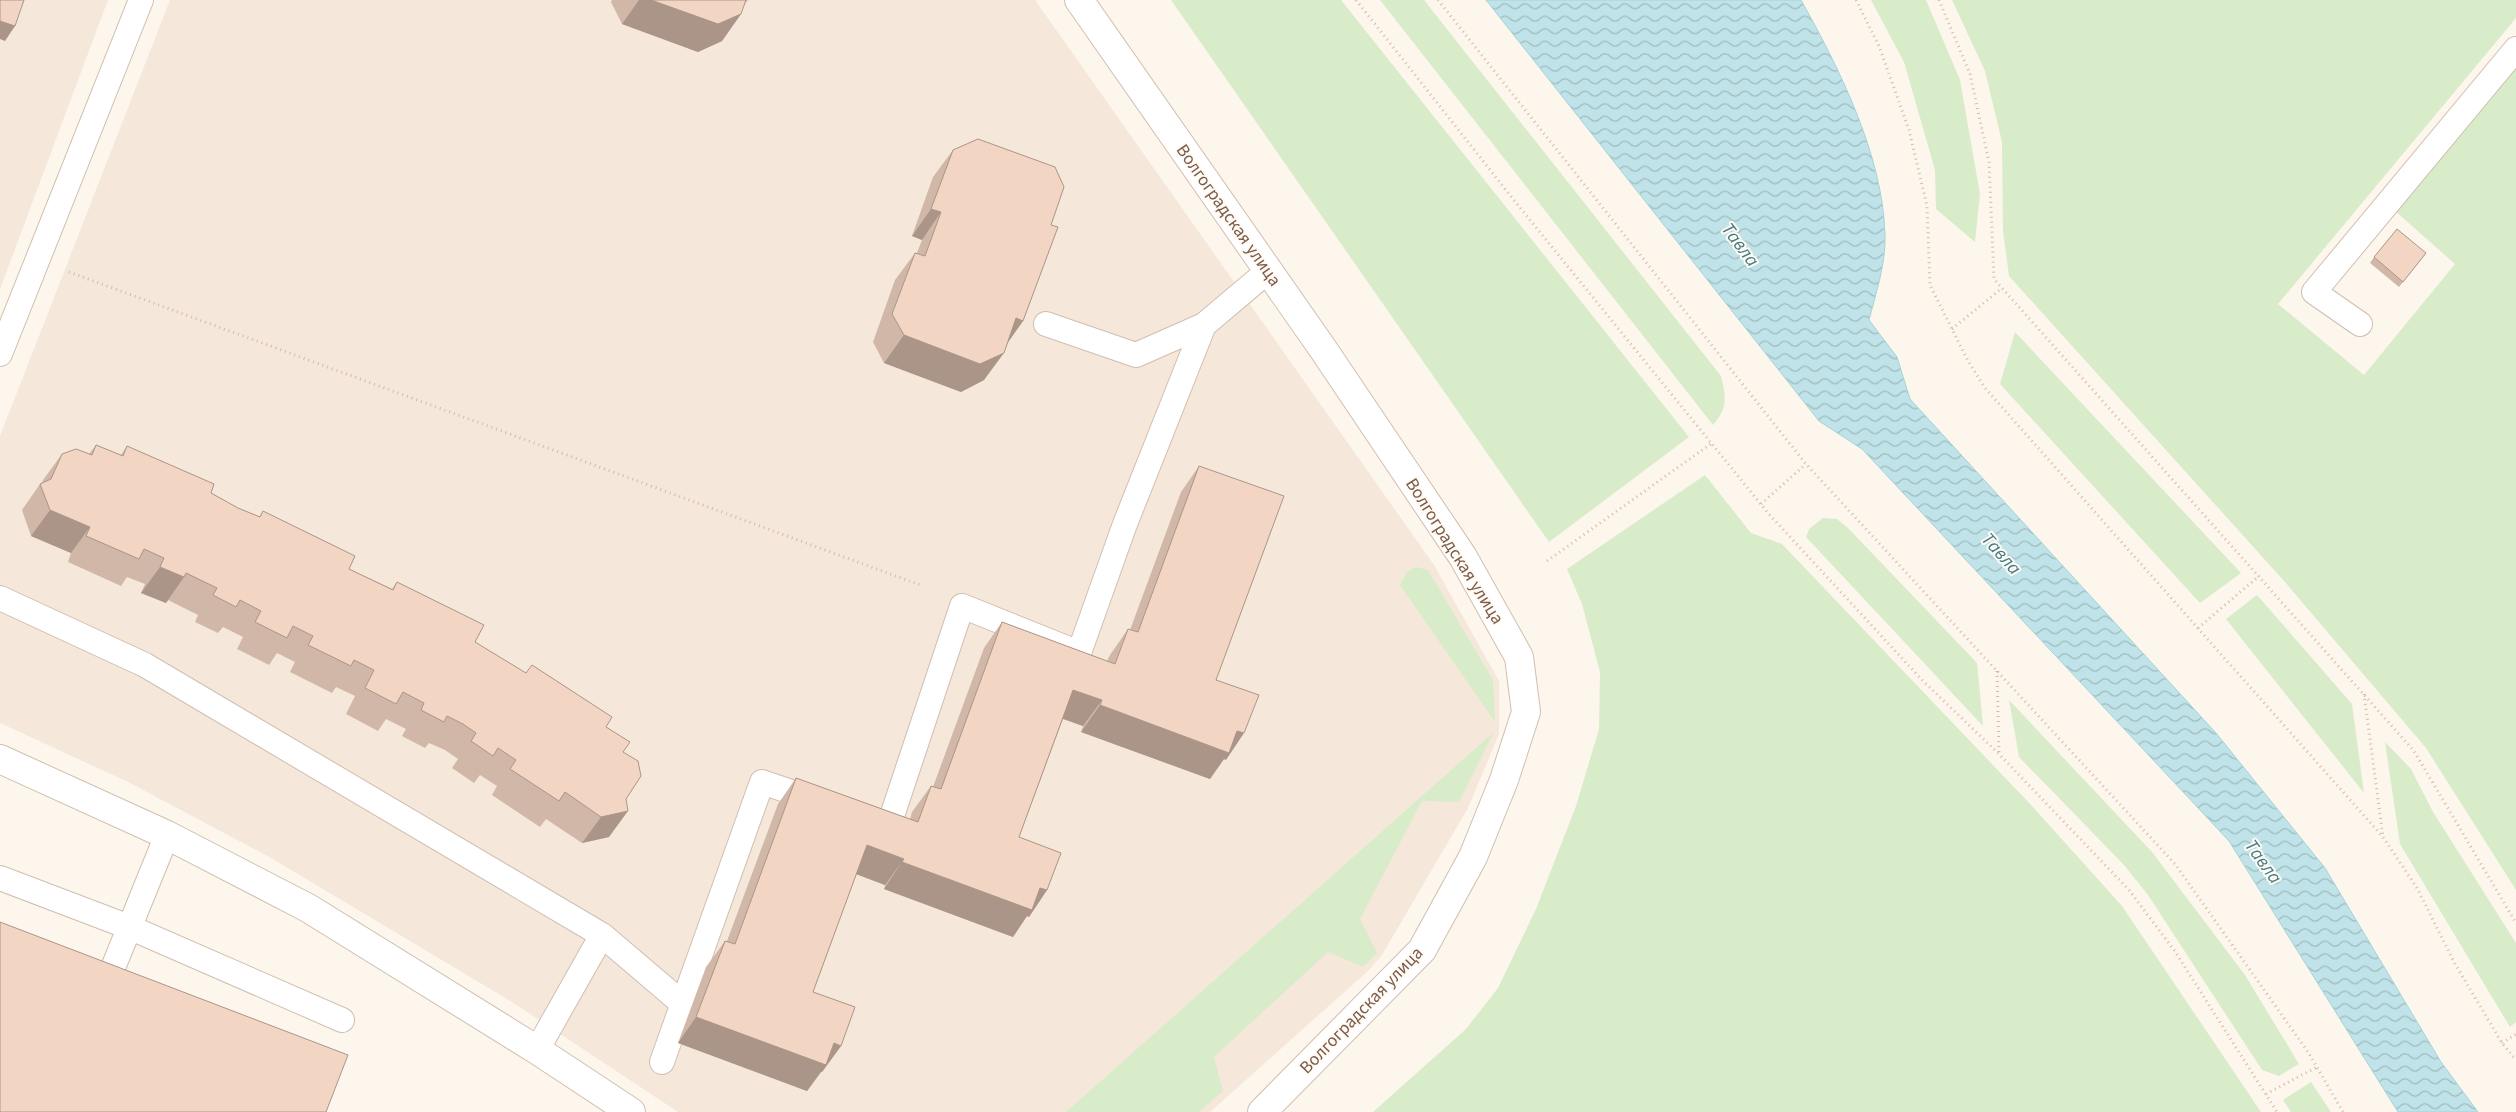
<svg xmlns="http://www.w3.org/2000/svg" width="2516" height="1112" font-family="'Source Sans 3',sans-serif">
<defs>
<pattern id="water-waves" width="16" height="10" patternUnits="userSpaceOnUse" patternTransform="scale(1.25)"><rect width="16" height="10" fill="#bfe3e8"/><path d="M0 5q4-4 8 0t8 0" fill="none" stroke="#a0bbbe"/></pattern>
</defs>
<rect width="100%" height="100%" fill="#fdf6ec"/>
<path fill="#f5e8da" d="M 0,0 L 108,0 L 0,289 Z
M 170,0 L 1035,0 L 1434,565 L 1499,681 L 1499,734 L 1468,808 L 1382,955 L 1368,971 L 1210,1112 L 678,1112 L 512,1002 L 271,858 L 128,782 L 0,723 L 0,436 Z"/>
<path fill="#d8ecc9" d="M 1171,0 L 1341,0 L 1689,437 L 1549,542 Z
M 1380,0 L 1424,0 L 1721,376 C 1726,397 1728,408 1713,425 Z
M 1871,0 L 1926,0 L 1960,80 L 1980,194 L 1975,242 L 1936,209 L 1935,170 L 1904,62 Z
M 1952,0 L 2516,0 L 2516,18 L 2278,304 L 2364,375 L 2455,264 L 2394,210 L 2516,65 L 2516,890 L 2426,748 L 2285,582 L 2009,276 L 2003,231 L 2002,142 L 1985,71 Z
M 2015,332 L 2241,573 L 2200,603 L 2000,384 Z
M 1705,475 L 1751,533 L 1782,544 L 2032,806 L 2122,906 L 2261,1112 L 1373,1112 L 1466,1029 L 1498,988 L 1536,909 L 1576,806 L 1599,729 L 1600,672 L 1582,604 L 1567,569 Z
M 1823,518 L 1837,519 L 1848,528 L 1977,663 L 1983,726 L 1806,537 L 1809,529 Z
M 1416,567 L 1428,570 L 1493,680 L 1495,722 L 1400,585 L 1407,572 Z
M 2257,595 L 2352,704 L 2364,793 L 2226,619 Z
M 2009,700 L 2152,852 L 2245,975 L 2299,1064 L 2279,1076 L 2262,1070 L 2148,895 L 2124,865 L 2019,757 Z
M 1494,732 L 1459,802 L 1422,801 L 1360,919 L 1377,953 L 1363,967 L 1328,952 L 1214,1057 L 1223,1091 L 1199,1112 L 1066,1112 Z
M 2385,742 L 2411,769 L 2433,812 L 2516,943 L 2516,1022 L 2510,1027 L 2400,844 Z
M 2311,1082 L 2331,1112 L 2291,1112 L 2283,1100 Z"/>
<path fill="url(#water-waves)" stroke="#a5d3da" d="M 1486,0 L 1801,0 C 1839,68 1883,155 1885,235 C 1886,263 1876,293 1869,320 L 1897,357 L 1910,399 L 2216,733 L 2325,868 L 2441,1062 L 2478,1112 L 2398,1112 L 2229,841 L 1862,449 L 1819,421 Z"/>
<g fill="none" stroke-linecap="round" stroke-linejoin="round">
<g stroke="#d1beb0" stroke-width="26">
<path id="service" d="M 1046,324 L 1136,355 L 1204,325
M 2360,324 L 2314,292 L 2516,49
M 0,354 L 141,0
M 0,598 L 145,665 L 602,935 L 683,1004
M 871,819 L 889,825 L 962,606 L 1079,653 L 1125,524 L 1204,325 L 1268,271
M 0,878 L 129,927 L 342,1020
M 106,985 L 167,835
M 537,1050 L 602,935
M 662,1062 L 762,782 L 818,801"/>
</g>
<g stroke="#d1beb0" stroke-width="30">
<path id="minor" d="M 1079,0 L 1323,349 L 1463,557 L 1519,657 L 1526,712 L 1504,780 L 1473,857 L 1422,950 L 1262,1112
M 0,759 L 167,835 L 308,908 L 537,1050 L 631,1112"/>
</g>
<path stroke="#d9b8a5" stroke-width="3" stroke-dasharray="1 4" stroke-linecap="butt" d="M 1356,0 L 1513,199 L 1768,513 L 1923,681 L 1999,754 L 2129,890 L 2174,950 L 2277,1112
M 1438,0 L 1806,464 L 2175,864 L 2308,1052 L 2343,1112
M 1856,0 L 1879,46 L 1909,130 L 1927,206 L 1930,285 L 1968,361 L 1985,388 L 2383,837 L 2417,888 L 2455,964 L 2502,1043 L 2516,1060
M 1939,0 L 1970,74 L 1989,162 L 1994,279 L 2414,751 L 2516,923
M 69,272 L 923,586
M 1952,329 L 2002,288
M 1761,504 L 1806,464
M 1547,561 L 1712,443
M 2198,628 L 2259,576
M 1997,671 L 1999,754
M 2364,694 L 2383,837
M 2502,1043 L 2516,1034
M 2266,1094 L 2317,1067"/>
<use href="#service" stroke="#fff" stroke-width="24"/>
<use href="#minor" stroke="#fff" stroke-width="28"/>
</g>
<path fill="#d1b7a8" d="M 612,0 L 748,0 L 744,5 L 741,14 L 722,41 L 698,52 L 622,24 L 611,2 Z
M 953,150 L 1051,225 L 1023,321 L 1006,345 L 984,380 L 961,392 L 884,363 L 873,342 L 895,280 L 915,253 L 917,253 L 922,240 L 912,236 L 933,177 Z
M 2426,253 L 2399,287 L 2370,263 L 2374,257 Z
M 96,445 L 121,455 L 127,446 L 238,508 L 259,517 L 263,511 L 349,569 L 392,589 L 397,582 L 475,642 L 606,727 L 623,752 L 626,799 L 609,837 L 582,843 L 546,819 L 540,827 L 492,795 L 497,786 L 480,775 L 474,783 L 452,768 L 458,759 L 445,750 L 429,743 L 425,748 L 402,736 L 406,729 L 386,719 L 378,731 L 346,714 L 355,696 L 336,687 L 332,693 L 290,672 L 295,662 L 277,653 L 269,665 L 237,649 L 243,637 L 223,627 L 218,633 L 195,622 L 198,615 L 168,600 L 166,603 L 141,593 L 145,584 L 127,577 L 121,586 L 68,562 L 71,553 L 31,536 L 22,510 L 40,484 L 42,483 L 43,480 L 62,454 L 89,454 Z
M 1199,466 L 1216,680 L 1226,760 L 1224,759 L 1210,779 L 1081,732 L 1083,726 L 1063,719 L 1019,837 L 1047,890 L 1029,917 L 1027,916 L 1013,937 L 884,889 L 885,885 L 856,874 L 813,992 L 841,1046 L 822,1072 L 821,1072 L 807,1091 L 678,1043 L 706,967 L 725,941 L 727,941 L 778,804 L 796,778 L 910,819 L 912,812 L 931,786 L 933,787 L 984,648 L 1002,622 L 1107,661 L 1110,655 L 1128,629 L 1130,630 L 1181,492 Z"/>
<path fill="#aa9588" d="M 639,0 L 651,0 L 741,14 L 722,41 L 698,52 L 622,24 Z
M 0,21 L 15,26 L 5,41 L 0,39 Z
M 931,209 L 941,212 L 922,240 L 912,236 Z
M 1016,318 L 1023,321 L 1004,348 Z
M 904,335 L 1004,353 L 984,380 L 961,392 L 884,363 Z
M 50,510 L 90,527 L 71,553 L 31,536 Z
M 160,567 L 184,577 L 166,603 L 141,593 Z
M 1073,690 L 1102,700 L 1083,726 L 1055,716 Z
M 1100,705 L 1237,731 L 1244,733 L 1226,760 L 1224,759 L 1210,779 L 1081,732 Z
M 628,811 L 609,837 L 582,843 L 601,817 Z
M 867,845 L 904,859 L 885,885 L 848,871 Z
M 902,862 L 1040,888 L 1047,890 L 1029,917 L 1027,916 L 1013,937 L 884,889 Z
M 696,1017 L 834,1043 L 841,1046 L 822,1072 L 821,1072 L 807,1091 L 678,1043 Z"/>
<path fill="#f3d5c3" stroke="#aa9588" d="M 0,0 L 24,0 L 15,26 L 0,21 Z
M 651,0 L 746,0 L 741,14 L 718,24 Z
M 978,139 L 1055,167 L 1064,187 L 1051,225 L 1058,227 L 1023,321 L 1016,318 L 1004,353 L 980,364 L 904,335 L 892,314 L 915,253 L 925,256 L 941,212 L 931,209 L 953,150 Z
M 2397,229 L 2426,253 L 2403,282 L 2374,257 Z
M 96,445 L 123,456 L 127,446 L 214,484 L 211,493 L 238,508 L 260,517 L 263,511 L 355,556 L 349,569 L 393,590 L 397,582 L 484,625 L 475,642 L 526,673 L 532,665 L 612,717 L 606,727 L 630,742 L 623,752 L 638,761 L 641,776 L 626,799 L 628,811 L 601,817 L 565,792 L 559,801 L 510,769 L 516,760 L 498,748 L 493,756 L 471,741 L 476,733 L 463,724 L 447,716 L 444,722 L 421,710 L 424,703 L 403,692 L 396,704 L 365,688 L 374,670 L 354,660 L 351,666 L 308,645 L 313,636 L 293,626 L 287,638 L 255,622 L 261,611 L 240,600 L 236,607 L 213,595 L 217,588 L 186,573 L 184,577 L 160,567 L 164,558 L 144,549 L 139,559 L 86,536 L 90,527 L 50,510 L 40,484 L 51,479 L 62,454 L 76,449 L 92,455 Z
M 1199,466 L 1284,496 L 1216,680 L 1259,695 L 1244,733 L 1237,731 L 1229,753 L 1100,705 L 1102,700 L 1073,690 L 1019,837 L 1061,853 L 1047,890 L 1040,888 L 1032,910 L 902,862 L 904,859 L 867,845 L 813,992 L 855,1007 L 841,1046 L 834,1043 L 826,1065 L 696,1017 L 725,941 L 735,944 L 796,778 L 918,822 L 931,786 L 941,789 L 1002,622 L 1115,664 L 1128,629 L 1138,632 Z
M 0,922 L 348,1055 L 326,1112 L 0,1112 Z"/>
<g text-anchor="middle" stroke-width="4" stroke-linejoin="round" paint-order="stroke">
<g font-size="18" fill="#7a5c4d" stroke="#fffaf3">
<text transform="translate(1229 215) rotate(55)" y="6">Волгоградская улица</text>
<text transform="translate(1455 551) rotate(58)" y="6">Волгоградская улица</text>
<text transform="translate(1361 1010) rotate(-46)" y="6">Волгоградская улица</text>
</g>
<g font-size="19" font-style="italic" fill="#437c86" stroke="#fffaf3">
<text transform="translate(1741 244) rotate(53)" y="7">Тавла</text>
<text transform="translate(2002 553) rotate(48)" y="7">Тавла</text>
<text transform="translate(2264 861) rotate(54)" y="7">Тавла</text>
</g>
</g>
</svg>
